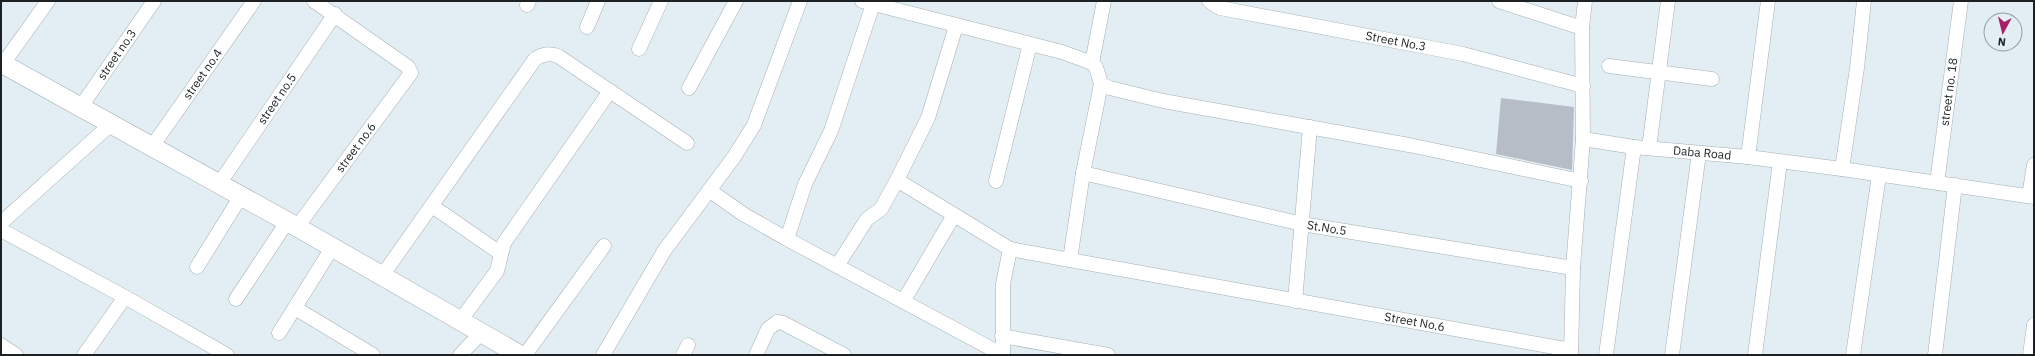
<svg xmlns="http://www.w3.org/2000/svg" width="2035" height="356" font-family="'IBM Plex Sans',sans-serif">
<rect width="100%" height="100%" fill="#e3eef4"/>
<path fill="#b6bdc6" d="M 1501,98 L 1574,107 L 1572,170 L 1496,154 Z"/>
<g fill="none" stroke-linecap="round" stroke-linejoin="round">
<g stroke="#a4afb4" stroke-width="15">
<g id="street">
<path d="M 862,1 L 1062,52 L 1092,63 L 1096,67 L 1101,84 L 1110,88 L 1163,101 L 1409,145 L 1581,181"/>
<path id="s1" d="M 1209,1 L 1220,8 L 1463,54 L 1583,86"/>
<path d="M 1499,1 L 1582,28 L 1583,139 L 1573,268 L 1571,355"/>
<path d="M 873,4 L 831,131 L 805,184 L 787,239 L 1003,355"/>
<path d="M 527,5 L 529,1"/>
<path d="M 587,27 L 598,1"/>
<path d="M 1582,28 L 1585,1"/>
<path d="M 639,49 L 661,1"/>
<path d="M 1092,63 L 1104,1"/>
<path d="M 3,64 L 48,1"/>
<path d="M 1609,66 L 1712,79"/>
<path id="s2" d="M 1101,84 L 1083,173 L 1070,260 L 1571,350"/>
<path d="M 689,88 L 736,1"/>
<path id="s3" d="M 80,108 L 154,1"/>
<path id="s4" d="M 1583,139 L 1634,147 L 1748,157 L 1842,169 L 2034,197"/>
<path id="s5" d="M 151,148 L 254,1"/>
<path d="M 1649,148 L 1668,1"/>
<path d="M 1748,157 L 1768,1"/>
<path d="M 1842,169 L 1857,68 L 1864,1"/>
<path id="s6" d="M 1083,173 L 1302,224 L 1573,268"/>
<path d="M 897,180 L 1010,249"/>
<path d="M 996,181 L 1030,44"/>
<path id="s7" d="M 1937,183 L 1961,1"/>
<path id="s8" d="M 219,184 L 335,14"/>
<path d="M 709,190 L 743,214 L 787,239"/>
<path d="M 2029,196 L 2034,165"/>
<path d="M 432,206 L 500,253"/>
<path d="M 1,223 L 110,125"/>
<path id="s9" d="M 297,227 L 411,73 L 408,67 L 314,1"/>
<path d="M 1,230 L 125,297 L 227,355"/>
<path d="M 837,266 L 867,219 L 881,209 L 897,180 L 928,118 L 956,26"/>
<path d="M 197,267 L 241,196"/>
<path d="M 382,276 L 535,59 C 543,54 549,53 558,56 L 687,143"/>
<path d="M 236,299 L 287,222"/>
<path d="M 904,300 L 954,215"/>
<path d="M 1295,301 L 1310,127"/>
<path d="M 295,308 L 373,355"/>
<path d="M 460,321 L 497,271 L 504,243 L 610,91"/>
<path d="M 279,333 L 332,248"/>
<path d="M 1002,336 L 1108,355"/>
<path d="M 1,345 L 16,355"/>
<path d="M 84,355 L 125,297"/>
<path d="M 460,355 L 481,333"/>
<path d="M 525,355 L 604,246"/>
<path d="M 603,355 L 664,251 L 734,157 L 754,125 L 800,1"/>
<path d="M 683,355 L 688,345"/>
<path d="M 756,355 L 768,329 L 777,322 L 783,323 L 844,355"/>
<path d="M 1003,355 L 1003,284 L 1010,249 L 1070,260"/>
<path d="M 1606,355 L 1634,147"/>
<path d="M 1672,355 L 1699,153"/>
<path d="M 1755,355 L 1780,162"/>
<path d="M 1853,355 L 1879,175"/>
<path d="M 1935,355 L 1955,185"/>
<path d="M 2030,355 L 2034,325"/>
</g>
</g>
<g stroke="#a4afb4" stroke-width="20">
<path id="secondary" d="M 1,63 L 297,227 L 520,355"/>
</g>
<use href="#street" stroke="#fff" stroke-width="14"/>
<use href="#secondary" stroke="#fff" stroke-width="19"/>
</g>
<g text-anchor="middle" stroke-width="3.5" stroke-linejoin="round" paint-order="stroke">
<g font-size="12" fill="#1d2123" stroke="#e3eef4">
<text dy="4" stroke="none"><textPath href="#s1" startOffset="192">Street No.3</textPath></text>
<text dy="4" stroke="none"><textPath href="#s3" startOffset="65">street no.3</textPath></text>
<text dy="4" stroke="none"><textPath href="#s5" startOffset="90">street no.4</textPath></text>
<text dy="4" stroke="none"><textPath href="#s7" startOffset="92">street no. 18</textPath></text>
<text dy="4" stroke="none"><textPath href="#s8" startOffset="103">street no.5</textPath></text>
<text dy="4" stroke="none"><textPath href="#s9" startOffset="99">street no.6</textPath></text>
<text dy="4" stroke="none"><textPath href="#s4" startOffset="120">Daba Road</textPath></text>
<text dy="4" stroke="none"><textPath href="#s6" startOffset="250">St.No.5</textPath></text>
<text dy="4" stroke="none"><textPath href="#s2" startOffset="529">Street No.6</textPath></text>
</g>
</g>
<rect width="2035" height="356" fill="none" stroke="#1d2123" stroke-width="4"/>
<g transform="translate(2003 32) rotate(187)"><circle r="19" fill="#e3eef4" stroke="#949ca0"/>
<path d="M0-3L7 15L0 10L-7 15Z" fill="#a71f66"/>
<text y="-6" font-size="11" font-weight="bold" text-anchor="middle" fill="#1d2123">N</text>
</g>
</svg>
